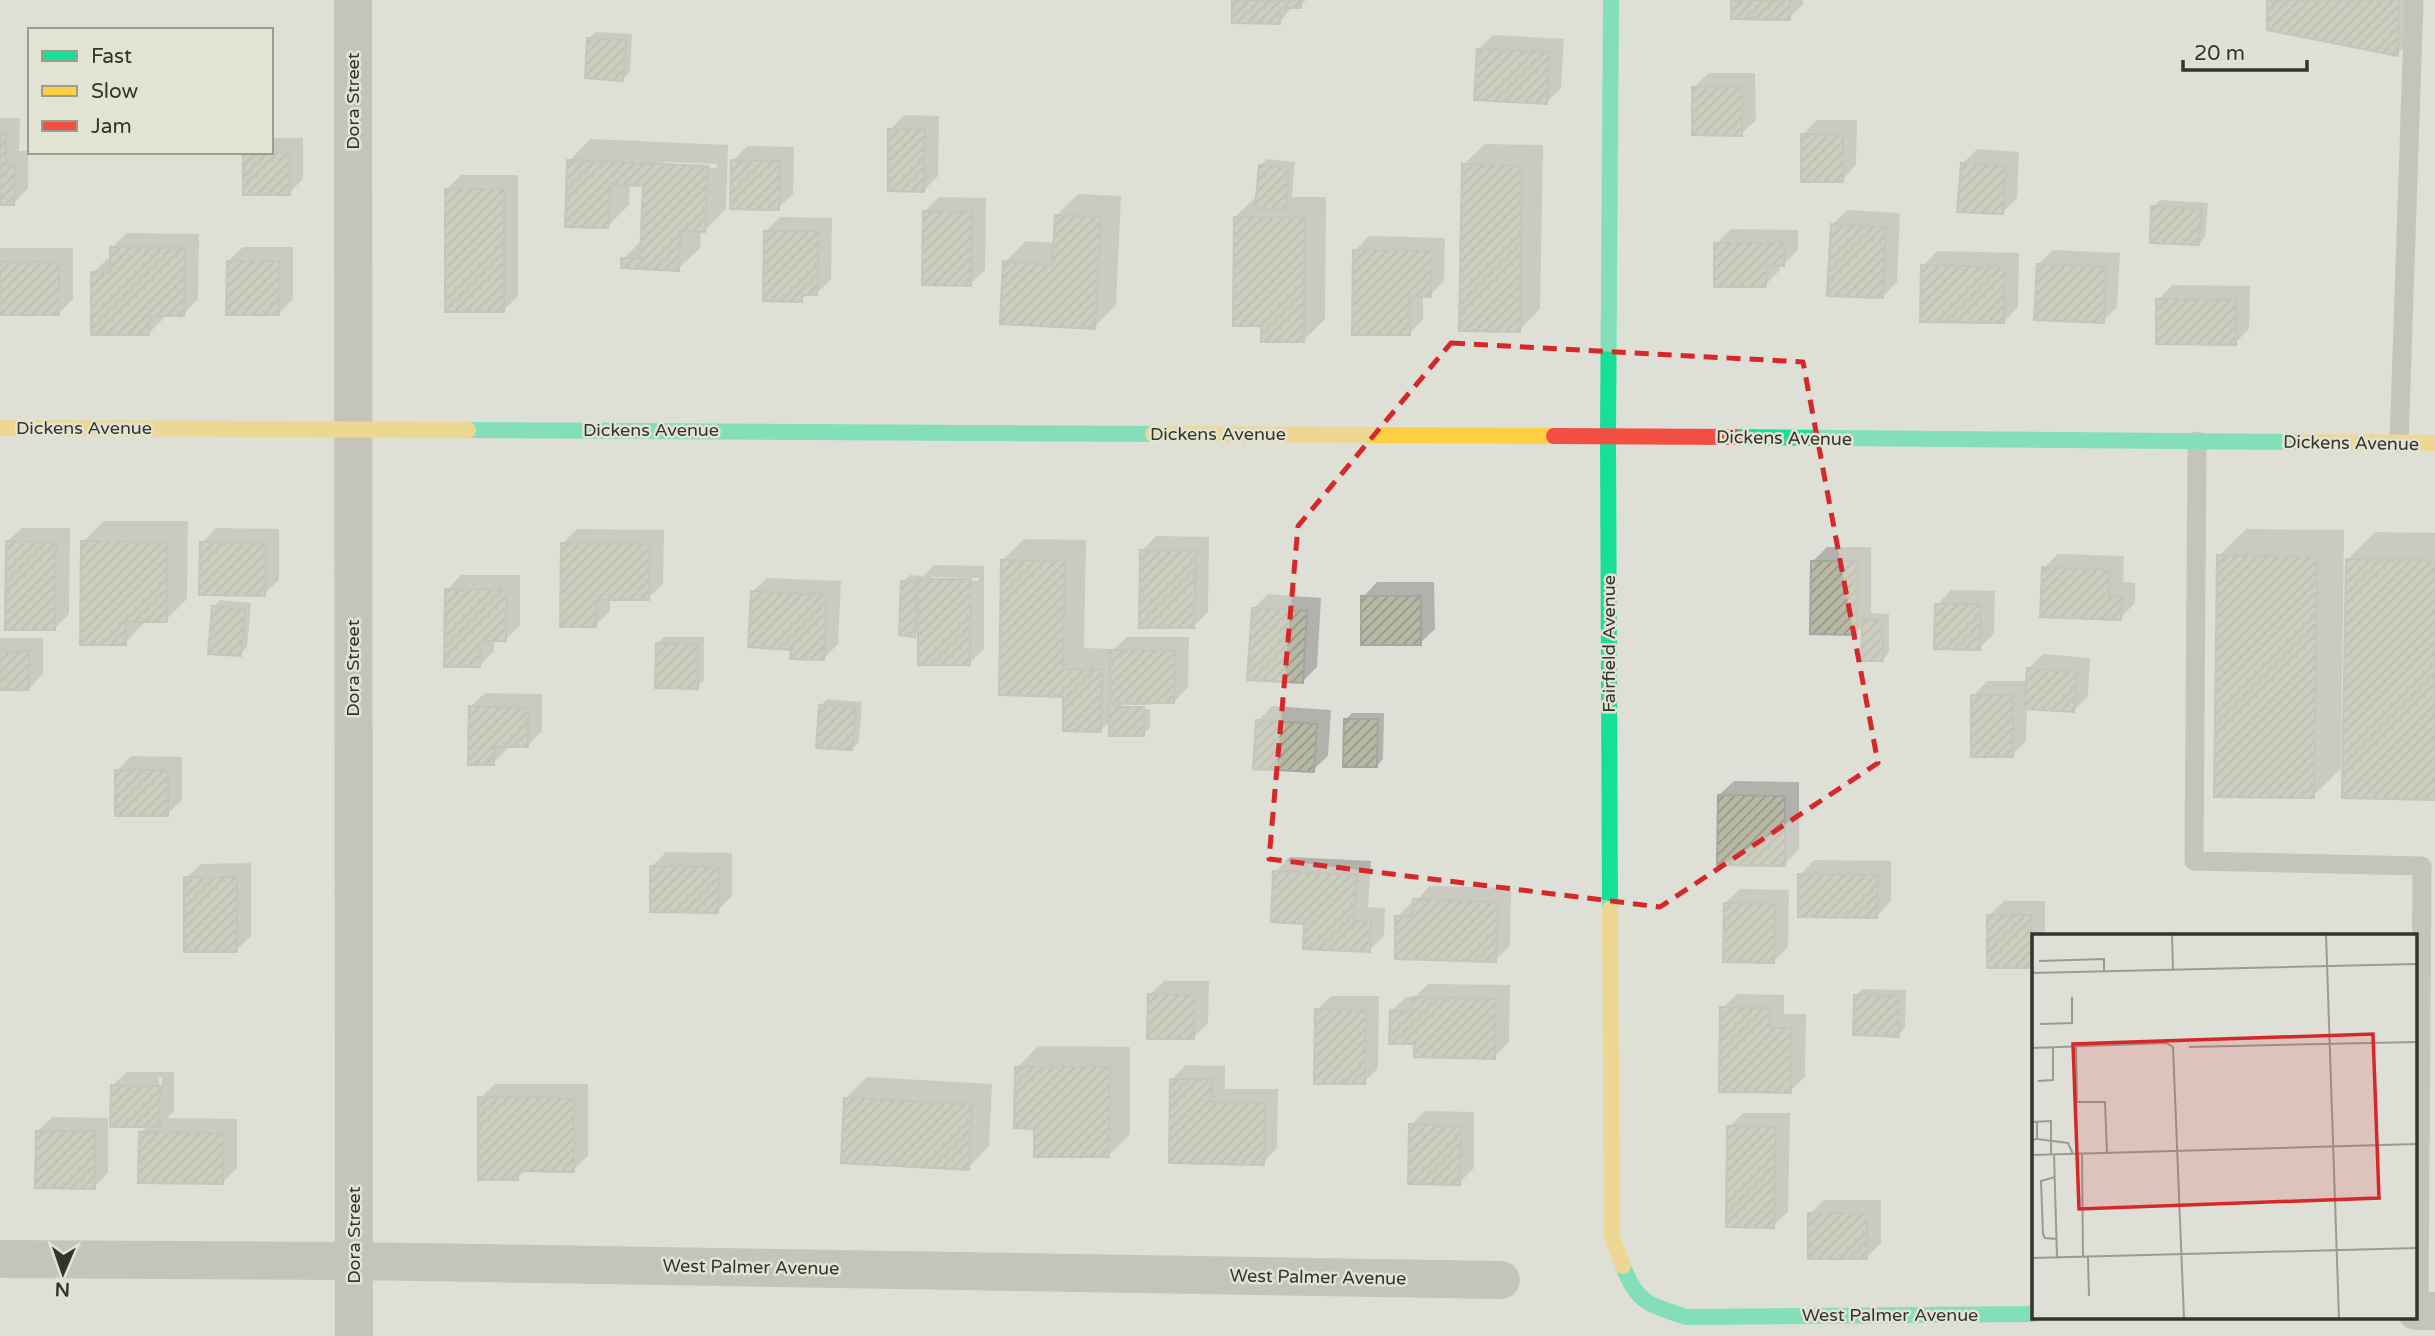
<svg xmlns="http://www.w3.org/2000/svg" width="2435" height="1336" font-family="'Varela Round',sans-serif">
<defs>
<pattern id="building-hatch" width="6" height="6" patternUnits="userSpaceOnUse" patternTransform="scale(1.75)"><rect width="6" height="6" fill="#b8b9a4"/><path d="M-1 1l2-2M0 6l6-6M5 7l2-2" fill="none" stroke="#969786"/></pattern>
</defs>
<rect width="100%" height="100%" fill="#dedfd6"/>
<path fill="#0003" fill-rule="evenodd" d="M 1234,0 L 1306,0 L 1300,6 L 1293,6 L 1279,23 Z
M 1732,0 L 1803,0 L 1803,4 L 1789,18 Z
M 2269,0 L 2405,0 L 2404,47 L 2397,54 Z
M 596,32 L 632,34 L 630,72 L 623,79 L 589,38 Z
M 1493,35 L 1564,39 L 1561,88 L 1547,102 L 1479,49 Z
M 1709,73 L 1755,73 L 1756,120 L 1741,134 L 1694,87 Z
M 904,115 L 939,116 L 938,176 L 924,190 L 890,130 Z
M 0,118 L 20,118 L 19,151 L 28,151 L 28,188 L 14,203 L 0,203 Z
M 1817,120 L 1857,120 L 1856,165 L 1842,180 L 1803,134 Z
M 271,138 L 303,138 L 303,179 L 289,193 L 271,152 Z
M 590,139 L 728,145 L 726,209 L 705,230 L 701,230 L 700,248 L 678,269 L 623,259 L 642,240 L 645,184 L 630,183 L 629,205 L 608,226 L 569,161 ZM 663,162 L 717,164 L 716,168 L 663,166 Z
M 1485,144 L 1543,145 L 1540,309 L 1519,330 L 1463,165 Z
M 747,146 L 794,147 L 793,194 L 778,208 L 733,161 Z
M 1977,149 L 2019,152 L 2017,198 L 2002,213 L 1962,164 Z
M 1267,159 L 1295,162 L 1292,197 L 1326,197 L 1325,319 L 1304,340 L 1263,324 L 1235,217 L 1257,196 L 1260,166 Z
M 461,175 L 518,175 L 518,296 L 504,310 L 446,190 Z
M 1078,194 L 1121,196 L 1116,305 L 1094,327 L 1005,262 L 1026,241 L 1055,243 L 1057,215 Z
M 939,197 L 986,198 L 985,270 L 970,284 L 925,211 Z
M 2160,200 L 2208,203 L 2205,237 L 2199,244 L 2153,207 Z
M 1847,210 L 1900,213 L 1897,282 L 1882,297 L 1833,224 Z
M 780,217 L 832,218 L 831,279 L 817,293 L 808,293 L 801,300 L 765,232 Z
M 1731,229 L 1798,230 L 1798,250 L 1784,264 L 1780,264 L 1780,270 L 1765,285 L 1716,244 Z
M 126,233 L 199,234 L 198,299 L 184,314 L 163,314 L 163,319 L 149,333 L 93,273 L 108,258 L 111,258 L 112,248 Z
M 1369,236 L 1445,238 L 1444,281 L 1430,295 L 1423,295 L 1423,319 L 1409,334 L 1355,251 Z
M 243,247 L 293,247 L 293,299 L 278,314 L 228,261 Z
M 0,248 L 73,248 L 73,299 L 58,314 L 0,314 Z
M 2053,250 L 2120,253 L 2117,307 L 2103,321 L 2038,265 Z
M 1937,251 L 2019,253 L 2018,307 L 2004,322 L 1923,266 Z
M 2172,285 L 2250,286 L 2249,329 L 2235,343 L 2158,300 Z
M 104,521 L 188,521 L 187,599 L 166,620 L 147,620 L 125,643 L 83,542 Z
M 22,528 L 70,528 L 69,614 L 55,628 L 7,542 Z
M 216,528 L 279,529 L 279,580 L 264,594 L 202,543 Z
M 577,529 L 664,530 L 663,584 L 648,598 L 610,598 L 610,611 L 595,626 L 562,544 Z
M 2246,529 L 2344,530 L 2341,769 L 2313,796 L 2219,556 Z
M 2375,532 L 2435,533 L 2435,798 L 2348,559 Z
M 1156,536 L 1209,537 L 1208,612 L 1194,626 L 1142,551 Z
M 1024,539 L 1086,540 L 1084,648 L 1114,649 L 1127,637 L 1189,637 L 1188,687 L 1174,702 L 1150,701 L 1150,705 L 1122,705 L 1122,709 L 1150,709 L 1150,728 L 1143,734 L 1111,720 L 1101,730 L 1065,695 L 1003,560 Z
M 1827,547 L 1871,547 L 1871,613 L 1889,614 L 1889,653 L 1882,660 L 1863,626 L 1856,633 L 1813,561 Z
M 2058,554 L 2124,556 L 2123,582 L 2135,583 L 2135,603 L 2120,618 L 2044,568 Z
M 934,565 L 984,566 L 984,649 L 969,663 L 920,629 L 914,635 L 903,582 L 910,575 L 923,576 ZM 932,577 L 979,578 L 979,581 L 932,581 Z
M 461,575 L 520,575 L 520,625 L 506,639 L 494,639 L 494,651 L 480,665 L 447,590 Z
M 767,578 L 841,581 L 838,644 L 823,659 L 752,592 Z
M 1377,582 L 1434,582 L 1435,629 L 1420,643 L 1363,597 Z
M 1951,590 L 1995,591 L 1994,634 L 1979,648 L 1937,605 Z
M 1268,594 L 1321,598 L 1317,667 L 1302,682 L 1253,609 Z
M 220,600 L 251,603 L 247,647 L 240,654 L 213,607 Z
M 664,637 L 704,637 L 704,680 L 697,687 L 658,643 Z
M 0,638 L 43,638 L 43,674 L 29,689 L 0,689 Z
M 2043,654 L 2090,658 L 2088,696 L 2073,711 L 2027,707 L 2026,741 L 2012,755 L 1973,696 L 1987,681 L 2028,681 L 2029,668 Z
M 485,693 L 542,694 L 542,731 L 527,746 L 507,745 L 507,749 L 493,763 L 470,707 Z
M 827,699 L 862,702 L 859,742 L 852,749 L 820,706 Z
M 1272,706 L 1331,710 L 1328,756 L 1313,770 L 1258,721 Z
M 1352,713 L 1384,713 L 1383,759 L 1377,766 L 1345,720 Z
M 131,756 L 182,757 L 182,800 L 167,814 L 117,771 Z
M 1734,781 L 1799,782 L 1799,850 L 1784,864 L 1719,795 Z
M 666,852 L 732,853 L 732,896 L 717,911 L 652,866 Z
M 1290,857 L 1371,861 L 1368,907 L 1385,908 L 1384,936 L 1369,950 L 1306,922 L 1275,872 Z
M 1814,860 L 1891,861 L 1891,901 L 1877,916 L 1800,875 Z
M 251,863 L 251,936 L 236,950 L 186,878 L 201,864 Z
M 1429,886 L 1511,888 L 1510,946 L 1495,960 L 1397,917 L 1412,902 L 1415,903 Z
M 1740,889 L 1789,890 L 1788,947 L 1774,961 L 1725,903 Z
M 2004,901 L 2045,901 L 2045,935 L 2034,935 L 2034,962 L 2030,966 L 1989,915 Z
M 1164,981 L 1209,981 L 1208,1023 L 1194,1037 L 1149,995 Z
M 1428,984 L 1510,985 L 1509,1042 L 1494,1057 L 1416,1042 L 1391,1011 L 1406,997 L 1415,997 Z
M 1863,989 L 1906,990 L 1905,1028 L 1898,1035 L 1856,995 Z
M 1737,994 L 1784,995 L 1784,1014 L 1806,1014 L 1805,1077 L 1790,1091 L 1722,1008 Z
M 1331,996 L 1379,996 L 1378,1068 L 1364,1082 L 1317,1010 Z
M 1038,1046 L 1130,1047 L 1130,1134 L 1109,1155 L 1036,1127 L 1017,1068 Z
M 1186,1065 L 1225,1066 L 1225,1089 L 1278,1089 L 1277,1148 L 1263,1163 L 1172,1079 Z
M 127,1072 L 174,1072 L 174,1111 L 167,1118 L 237,1119 L 237,1168 L 222,1183 L 141,1132 L 148,1126 L 112,1086 ZM 159,1077 L 162,1077 L 162,1114 L 159,1114 Z
M 867,1077 L 992,1084 L 989,1146 L 968,1168 L 846,1098 Z
M 495,1084 L 588,1084 L 588,1156 L 573,1170 L 526,1170 L 517,1178 L 480,1098 Z
M 1425,1111 L 1474,1112 L 1474,1168 L 1459,1183 L 1411,1125 Z
M 1743,1113 L 1790,1113 L 1788,1212 L 1773,1226 L 1729,1127 Z
M 52,1117 L 108,1118 L 108,1173 L 94,1187 L 38,1131 Z
M 1824,1200 L 1881,1200 L 1881,1243 L 1866,1258 L 1810,1214 Z"/>
<path fill="url(#building-hatch)" stroke="#a5a69f" stroke-width="2" d="M 1232,0 L 1301,0 L 1301,8 L 1280,8 L 1280,24 L 1232,23 Z
M 1731,0 L 1790,0 L 1790,20 L 1731,19 Z
M 2267,0 L 2399,0 L 2398,56 L 2267,30 Z
M 587,38 L 626,40 L 623,81 L 585,78 Z
M 1477,49 L 1550,52 L 1547,104 L 1474,100 Z
M 1742,86 L 1742,136 L 1692,135 L 1692,87 Z
M 888,129 L 925,129 L 924,192 L 888,191 Z
M 0,132 L 6,132 L 6,165 L 15,165 L 14,205 L 0,205 Z
M 1801,134 L 1843,134 L 1843,182 L 1801,182 Z
M 243,152 L 290,152 L 290,195 L 243,195 Z
M 567,160 L 708,166 L 705,232 L 681,231 L 679,271 L 621,268 L 621,258 L 640,258 L 643,186 L 611,184 L 608,228 L 565,227 Z
M 731,160 L 780,161 L 779,210 L 730,209 Z
M 1961,163 L 2006,166 L 2003,214 L 1957,212 Z
M 1462,164 L 1522,166 L 1520,332 L 1459,331 Z
M 1259,165 L 1289,168 L 1286,210 L 1255,208 Z
M 445,189 L 504,189 L 504,312 L 445,312 Z
M 2151,206 L 2202,209 L 2199,245 L 2150,243 Z
M 923,211 L 972,212 L 971,286 L 922,285 Z
M 1055,215 L 1101,217 L 1095,329 L 1000,324 L 1003,261 L 1052,265 Z
M 1234,217 L 1305,218 L 1304,342 L 1261,342 L 1261,326 L 1233,326 Z
M 1831,224 L 1886,227 L 1883,298 L 1827,296 Z
M 764,231 L 819,231 L 817,295 L 802,295 L 802,302 L 763,301 Z
M 1714,243 L 1784,243 L 1784,266 L 1766,266 L 1766,287 L 1714,287 Z
M 110,247 L 185,248 L 184,316 L 150,316 L 149,335 L 91,335 L 91,272 L 110,272 Z
M 1353,250 L 1432,251 L 1431,297 L 1410,296 L 1410,335 L 1352,335 Z
M 227,261 L 280,261 L 279,315 L 226,315 Z
M 0,262 L 59,262 L 59,315 L 0,315 Z
M 2037,264 L 2106,267 L 2104,323 L 2034,320 Z
M 1921,265 L 2005,267 L 2004,323 L 1920,322 Z
M 2156,299 L 2236,300 L 2236,345 L 2156,344 Z
M 6,541 L 56,542 L 55,630 L 5,630 Z
M 81,541 L 167,542 L 167,622 L 126,622 L 126,645 L 80,645 Z
M 200,542 L 266,543 L 265,596 L 199,595 Z
M 561,543 L 650,544 L 649,600 L 597,600 L 596,627 L 560,627 Z
M 1140,550 L 1196,551 L 1194,628 L 1139,628 Z
M 2217,555 L 2317,557 L 2314,798 L 2214,797 Z
M 2346,559 L 2435,560 L 2435,800 L 2342,798 Z
M 1001,560 L 1065,560 L 1063,669 L 1102,669 L 1101,732 L 1063,731 L 1063,697 L 999,695 Z
M 1811,561 L 1858,561 L 1857,635 L 1810,634 Z
M 2042,567 L 2110,570 L 2109,596 L 2122,597 L 2121,620 L 2040,617 Z
M 918,579 L 971,579 L 970,665 L 918,665 Z
M 901,581 L 918,582 L 915,637 L 899,635 Z
M 445,589 L 507,589 L 506,641 L 480,641 L 480,667 L 444,667 Z
M 751,591 L 827,595 L 824,660 L 790,659 L 791,650 L 748,647 Z
M 1361,596 L 1421,596 L 1421,645 L 1361,645 Z
M 1935,604 L 1981,604 L 1980,650 L 1934,649 Z
M 212,606 L 245,609 L 241,656 L 208,654 Z
M 1252,608 L 1307,611 L 1303,683 L 1247,680 Z
M 1862,620 L 1882,620 L 1883,661 L 1861,661 Z
M 656,643 L 698,644 L 698,689 L 655,688 Z
M 1110,650 L 1175,651 L 1174,703 L 1110,702 Z
M 29,651 L 29,690 L 0,690 L 0,652 Z
M 2027,668 L 2077,672 L 2074,712 L 2024,709 Z
M 1971,695 L 2013,695 L 2013,757 L 1971,757 Z
M 819,705 L 856,708 L 852,750 L 816,748 Z
M 469,706 L 528,708 L 528,747 L 494,747 L 494,765 L 468,765 Z
M 1109,707 L 1144,707 L 1144,736 L 1109,736 Z
M 1344,719 L 1378,719 L 1377,767 L 1343,767 Z
M 1256,720 L 1317,724 L 1314,772 L 1253,769 Z
M 115,770 L 168,770 L 168,816 L 115,816 Z
M 1718,795 L 1785,796 L 1785,866 L 1717,865 Z
M 650,866 L 719,867 L 718,913 L 650,912 Z
M 1273,871 L 1357,875 L 1354,921 L 1371,921 L 1370,952 L 1303,949 L 1304,924 L 1271,922 Z
M 1798,874 L 1878,875 L 1877,918 L 1798,917 Z
M 184,877 L 237,877 L 237,952 L 184,952 Z
M 1413,899 L 1498,902 L 1496,962 L 1395,959 L 1395,916 L 1413,917 Z
M 1724,903 L 1775,904 L 1774,963 L 1723,962 Z
M 1987,915 L 2031,915 L 2031,968 L 1987,968 Z
M 1148,994 L 1195,995 L 1194,1039 L 1147,1039 Z
M 1854,995 L 1899,996 L 1899,1037 L 1853,1035 Z
M 1412,997 L 1496,999 L 1495,1059 L 1414,1057 L 1414,1044 L 1389,1044 L 1390,1010 L 1411,1011 Z
M 1720,1007 L 1770,1008 L 1770,1028 L 1792,1028 L 1791,1093 L 1719,1092 Z
M 1315,1009 L 1366,1010 L 1365,1084 L 1314,1084 Z
M 1015,1067 L 1110,1067 L 1109,1157 L 1034,1157 L 1034,1129 L 1014,1128 Z
M 1170,1079 L 1212,1079 L 1211,1102 L 1265,1103 L 1264,1165 L 1169,1163 Z
M 111,1085 L 161,1086 L 160,1127 L 110,1127 Z
M 478,1097 L 574,1098 L 574,1172 L 518,1171 L 518,1180 L 478,1180 Z
M 844,1098 L 972,1104 L 969,1170 L 841,1163 Z
M 1409,1124 L 1461,1126 L 1460,1185 L 1408,1184 Z
M 1727,1126 L 1776,1127 L 1774,1228 L 1726,1227 Z
M 36,1131 L 95,1131 L 95,1189 L 35,1188 Z
M 139,1132 L 224,1133 L 223,1184 L 138,1183 Z
M 1808,1213 L 1867,1213 L 1867,1259 L 1808,1259 Z"/>
<g fill="none" stroke-linecap="round" stroke-linejoin="round">
<path stroke="#a5a59a" stroke-width="19" d="M 2197,441 L 2194,861 L 2422,866 L 2419,1311
M 2399,443 L 2414,0"/>
<path stroke="#a5a59a" stroke-width="38" d="M 353,0 L 354,1336
M 0,1259 L 354,1261 L 1501,1280
M 2416,1311 L 2435,1311"/>
<path stroke="#16e098" stroke-width="16" d="M 468,430 L 1153,434
M 1734,437 L 2301,442
M 1610,909 L 1608,436 L 1611,0
M 1623,1266 C 1638,1305 1649,1304 1686,1317 L 2034,1314"/>
<path stroke="#ffcf43" stroke-width="16" d="M 0,428 L 468,430
M 1153,434 L 1554,436
M 2301,442 L 2435,443
M 1610,909 L 1612,1237 L 1623,1266"/>
<path stroke="#f24e42" stroke-width="16" d="M 1554,436 L 1734,437"/>
</g>
<path d="M0 0H2435V1336H0ZM 1451,343 L 1803,362 L 1878,763 L 1660,907 L 1269,859 L 1298,526 Z" fill="#dedfd6" fill-opacity=".55" fill-rule="evenodd"/>
<path fill="none" stroke="#d62828" stroke-width="5" stroke-dasharray="14 9" stroke-linejoin="round" d="M 1451,343 L 1803,362 L 1878,763 L 1660,907 L 1269,859 L 1298,526 Z"/>
<g text-anchor="middle" stroke-width="5" stroke-linejoin="round" paint-order="stroke">
<g font-size="18" fill="#34342e" stroke="#e2e3d2">
<text transform="translate(353 101) rotate(-90)" y="6">Dora Street</text>
<text x="84" y="434">Dickens Avenue</text>
<text x="651" y="436">Dickens Avenue</text>
<text x="1218" y="440">Dickens Avenue</text>
<text transform="translate(1784 438) rotate(1)" y="6">Dickens Avenue</text>
<text transform="translate(2351 443) rotate(1)" y="6">Dickens Avenue</text>
<text transform="translate(1609 644) rotate(-90)" y="6">Fairfield Avenue</text>
<text transform="translate(353 668) rotate(-90)" y="6">Dora Street</text>
<text transform="translate(354 1235) rotate(-90)" y="6">Dora Street</text>
<text transform="translate(751 1267) rotate(1)" y="6">West Palmer Avenue</text>
<text transform="translate(1318 1277) rotate(1)" y="6">West Palmer Avenue</text>
<text x="1890" y="1321">West Palmer Avenue</text>
</g>
</g>
<g transform="translate(2032 934)">
<rect width="385" height="385" fill="#dedfd6"/>
<path fill="none" stroke="#9a9b93" stroke-width="2" d="M 140,0 L 141,36M 294,0 L 307,385M 7,27 L 72,25 L 72,37M 0,39 L 385,30M 8,90 L 40,89 L 40,63M 44,113 L 45,168 L 73,168 L 75,219M 157,113 L 385,108M 0,114 L 134,109 L 141,113 L 152,385M 6,147 L 21,146 L 21,114M 0,188 L 19,187 L 19,221M 5,205 L 36,209 L 41,220M 0,206 L 5,205 L 5,188M 50,220 L 51,323M 0,221 L 385,210M 22,221 L 25,323M 23,243 L 9,247 L 11,300 L 13,304 L 25,305M 56,323 L 57,362M 0,324 L 385,314"/>
<path fill="#d62828" fill-opacity="0.15" stroke="#d62828" stroke-width="3.5" d="M 341,100 L 347,264 L 47,275 L 41,110 Z"/>
<rect width="385" height="385" fill="none" stroke="#34342e" stroke-width="3.5"/>
</g>
<rect x="28" y="28" width="245" height="126" fill="#e2e3d2" stroke="#9c9d90" stroke-width="2"/>
<rect x="42" y="51" width="35" height="10" fill="#16e098" stroke="#9c9d90" stroke-width="2"/>
<text x="91" y="63" font-size="21" fill="#34342e">Fast</text>
<rect x="42" y="86" width="35" height="10" fill="#ffcf43" stroke="#9c9d90" stroke-width="2"/>
<text x="91" y="98" font-size="21" fill="#34342e">Slow</text>
<rect x="42" y="121" width="35" height="10" fill="#f24e42" stroke="#9c9d90" stroke-width="2"/>
<text x="91" y="133" font-size="21" fill="#34342e">Jam</text>
<g transform="translate(63 1273) rotate(182)" stroke="#e2e3d2" stroke-width="5" paint-order="stroke">
<path d="M0-5L12 26L0 18L-12 26Z" fill="#34342e"/>
<text y="-10" font-size="19" font-weight="bold" text-anchor="middle" fill="#34342e">N</text>
</g>
<path d="M2183 60v10h124v-10" fill="none" stroke="#34342e" stroke-width="3.5"/>
<text x="2194" y="60" font-size="21" fill="#34342e" stroke="#e2e3d2" stroke-width="5" paint-order="stroke">20 m</text>
</svg>
